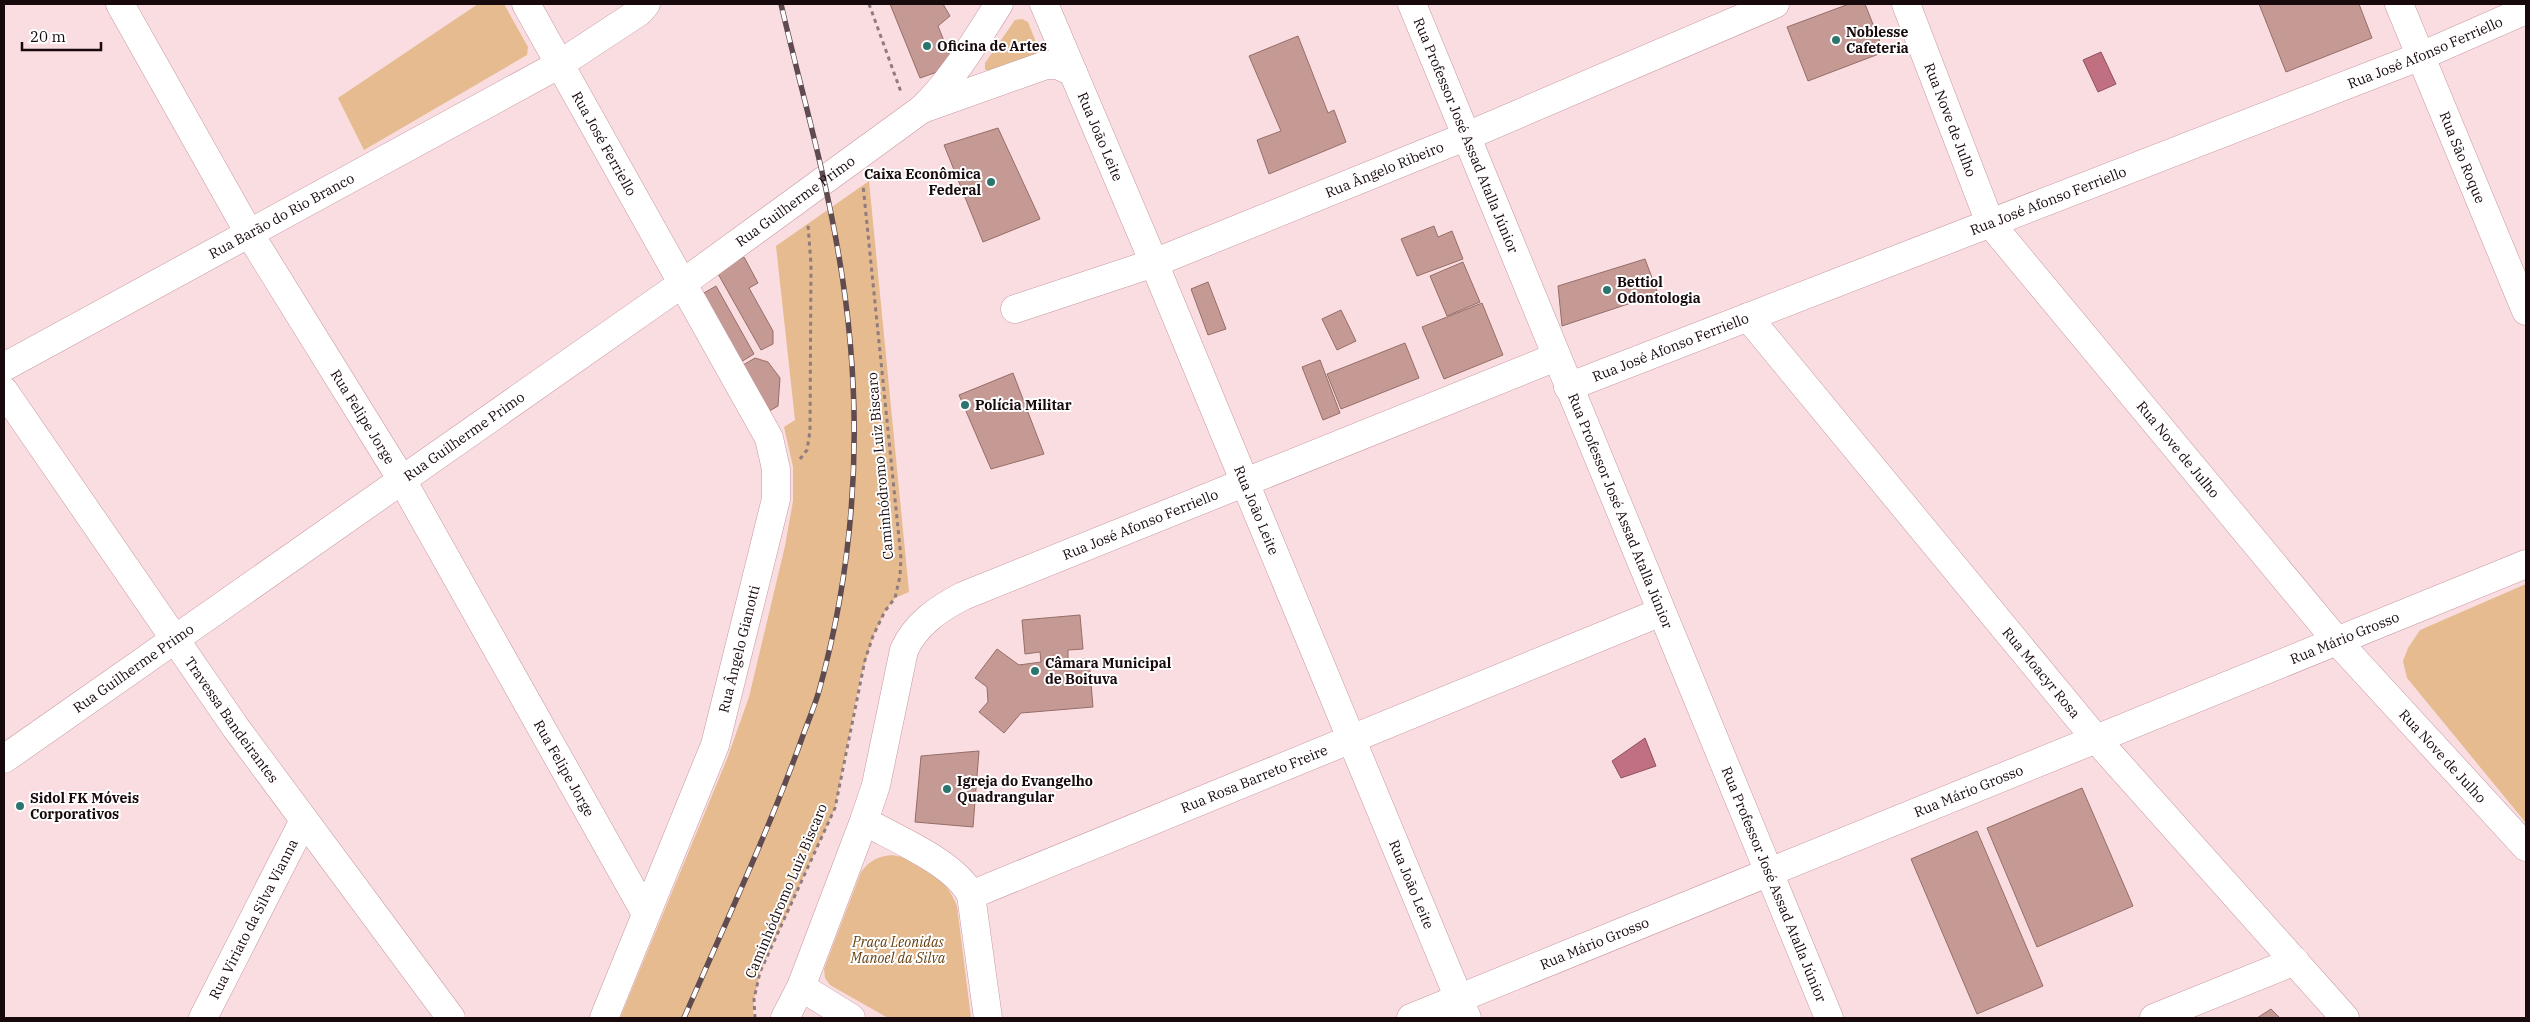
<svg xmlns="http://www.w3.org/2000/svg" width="2530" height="1022" font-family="'IBM Plex Serif',serif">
<rect width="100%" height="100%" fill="#fadde1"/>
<path fill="#e5bb8f" d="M 478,4 L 504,4 L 528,47 L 527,55 L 364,150 L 338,98 Z
M 1022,19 L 1028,22 L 1041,55 L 991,74 L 985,69 L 985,63 L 1015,20 Z
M 869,181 L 909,592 L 895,598 L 885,611 L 873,636 L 860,680 L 835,808 L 760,972 L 754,999 L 753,1018 L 620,1018 L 727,759 L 749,697 L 785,546 L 793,501 L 793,467 L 784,427 L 795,420 L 776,246 Z
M 2526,584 L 2526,823 L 2407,678 L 2403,661 L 2408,648 L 2420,630 Z
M 892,855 C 921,859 947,879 957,906 L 971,1018 L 888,1018 L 830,985 L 825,978 L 824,969 L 861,872 C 870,860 877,857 892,855 Z"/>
<path fill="#c07081" stroke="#8e515e" d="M 2101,52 L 2116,84 L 2098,92 L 2083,60 Z
M 1645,738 L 1656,766 L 1621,778 L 1612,761 Z"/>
<path fill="#c69a94" stroke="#966d67" d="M 890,4 L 943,4 L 950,16 L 938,26 L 954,66 L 920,78 Z
M 1849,4 L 1865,4 L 1884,52 L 1808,81 L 1787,27 Z
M 2259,4 L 2359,4 L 2372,38 L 2286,72 Z
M 1298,36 L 1328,113 L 1334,110 L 1346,142 L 1269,174 L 1257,140 L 1281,131 L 1249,56 Z
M 998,128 L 1040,219 L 983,242 L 944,145 Z
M 1434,226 L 1438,237 L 1452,231 L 1463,259 L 1417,276 L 1401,239 Z
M 744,257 L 758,283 L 749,288 L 773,331 L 773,344 L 761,350 L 717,272 Z
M 1645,259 L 1658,294 L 1562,326 L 1558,286 Z
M 1463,262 L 1480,302 L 1447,316 L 1430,276 Z
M 1208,282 L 1226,329 L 1208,335 L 1191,289 Z
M 716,286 L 754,354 L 736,365 L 697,297 Z
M 1482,303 L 1503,355 L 1444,379 L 1422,327 Z
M 1341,310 L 1356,341 L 1337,350 L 1322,319 Z
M 1405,343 L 1419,378 L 1341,409 L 1327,374 Z
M 755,358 L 768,362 L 780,378 L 778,406 L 764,414 L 738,368 Z
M 1320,360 L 1340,413 L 1323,420 L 1302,367 Z
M 1013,373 L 1044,454 L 991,469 L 959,395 Z
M 1080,615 L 1083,649 L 1068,650 L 1068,660 L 1089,659 L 1093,707 L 1021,713 L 1004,733 L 979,712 L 988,702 L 987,687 L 975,678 L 997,649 L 1019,665 L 1041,662 L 1040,652 L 1025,654 L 1022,620 Z
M 979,751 L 973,827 L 915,822 L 921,756 Z
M 2082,788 L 2133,906 L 2037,947 L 1987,828 Z
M 1977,831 L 2043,986 L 1977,1014 L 1911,859 Z
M 2271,1009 L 2280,1018 L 2257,1018 Z"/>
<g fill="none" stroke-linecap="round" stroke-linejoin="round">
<g stroke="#c699a1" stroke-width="29">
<g id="minor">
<path id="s1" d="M 120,4 L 249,233 L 402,480 L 645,912"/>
<path id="s2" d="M 526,4 L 769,438 L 776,469 L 776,499 L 715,745 L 604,1018"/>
<path id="s3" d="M 1044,4 L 1154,263 L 1467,1018"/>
<path id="s4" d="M 1412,4 L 1829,1018"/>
<path id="s5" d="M 1906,4 L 1990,223 L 2337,641 L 2526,847"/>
<path id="s6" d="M 2399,4 L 2526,311"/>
<path d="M 922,109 L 1046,65 L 1057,65 L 1073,72"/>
<path id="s7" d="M 1015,309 L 1154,263 L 1467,136 L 1775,4"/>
<path id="s8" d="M 1748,317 L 2096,739 L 2345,1018"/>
<path id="s9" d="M 4,367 L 560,64 L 639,12 L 646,4"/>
<path id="s10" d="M 1568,387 L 2421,56 L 2526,10"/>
<path id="s11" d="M 4,391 L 236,728 L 451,1018"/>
<path d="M 864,821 C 896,839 955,863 971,895 L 988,1018"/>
<path id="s12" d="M 971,895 L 1661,612"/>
<path d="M 801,987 L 851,1018"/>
<path id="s13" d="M 203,1018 L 304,820"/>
<path id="s14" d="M 785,1018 L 801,987 L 864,821 L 876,785 L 904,650 C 916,624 938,609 963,596 L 1556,357"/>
<path id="s15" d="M 1411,1018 L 2526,564"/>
<path d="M 2154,1018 L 2295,961"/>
</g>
</g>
<g stroke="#c699a1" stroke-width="29">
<g id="major">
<path id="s16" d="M 4,759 L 683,283 L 922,109 C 954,78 975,41 999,4"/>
</g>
</g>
<path stroke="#917b7e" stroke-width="3" stroke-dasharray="4 4" stroke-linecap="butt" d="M 869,4 L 901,92
M 800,459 L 807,450 L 810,431 L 811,264 L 808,225
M 755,1018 L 754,999 L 760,972 L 835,808 L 865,660 L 873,636 L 885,611 L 895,598 L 900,576 L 901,558 L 863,185"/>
<use href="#minor" stroke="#fff" stroke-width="28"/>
<use href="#major" stroke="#fff" stroke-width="28"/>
<g stroke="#604c50" stroke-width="5.5">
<path id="rail" d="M 684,1018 C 724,926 767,835 801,741 C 807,724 814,708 819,691 C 859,547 864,398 838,251 C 824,168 800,86 781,4"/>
</g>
<use href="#rail" stroke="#fff" stroke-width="4" stroke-dasharray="11" stroke-linecap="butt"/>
</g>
<g fill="#2c746e" stroke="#fff" stroke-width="2">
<circle cx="1836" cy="40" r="5"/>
<circle cx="927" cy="46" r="5"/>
<circle cx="991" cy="182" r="5"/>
<circle cx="1607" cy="290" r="5"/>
<circle cx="965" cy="405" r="5"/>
<circle cx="1035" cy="671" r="5"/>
<circle cx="947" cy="789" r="5"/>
<circle cx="20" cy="806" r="5"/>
</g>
<g text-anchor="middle" stroke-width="4" stroke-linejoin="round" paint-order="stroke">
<g font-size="14" font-weight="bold" fill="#18090c" stroke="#fff" text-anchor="start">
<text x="1846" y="37">Noblesse<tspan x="1846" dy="16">Cafeteria</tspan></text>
<text x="937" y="51">Oficina de Artes</text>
<text x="981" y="179" text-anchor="end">Caixa Econômica<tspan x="981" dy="16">Federal</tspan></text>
<text x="1617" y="287">Bettiol<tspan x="1617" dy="16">Odontologia</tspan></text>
<text x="975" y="410">Polícia Militar</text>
<text x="1045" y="668">Câmara Municipal<tspan x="1045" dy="16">de Boituva</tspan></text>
<text x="957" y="786">Igreja do Evangelho<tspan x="957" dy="16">Quadrangular</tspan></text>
<text x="30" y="803">Sidol FK Móveis<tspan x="30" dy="16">Corporativos</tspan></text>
</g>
<g font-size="14" fill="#18090c" stroke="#fff">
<text dy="5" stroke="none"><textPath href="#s10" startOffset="920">Rua José Afonso Ferriello</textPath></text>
<text dy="5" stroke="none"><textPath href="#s5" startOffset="124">Rua Nove de Julho</textPath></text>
<text dy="5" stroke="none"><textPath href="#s4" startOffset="142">Rua Professor José Assad Atalla Júnior</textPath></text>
<text dy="5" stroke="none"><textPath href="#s3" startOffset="144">Rua João Leite</textPath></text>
<text dy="5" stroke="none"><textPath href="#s2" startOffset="160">Rua José Ferriello</textPath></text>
<text dy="5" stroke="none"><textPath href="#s6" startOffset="166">Rua São Roque</textPath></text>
<text dy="5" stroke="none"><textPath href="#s7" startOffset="395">Rua Ângelo Ribeiro</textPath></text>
<text dy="5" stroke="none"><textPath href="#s10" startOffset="515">Rua José Afonso Ferriello</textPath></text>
<text dy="5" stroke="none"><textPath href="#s16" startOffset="968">Rua Guilherme Primo</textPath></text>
<text dy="5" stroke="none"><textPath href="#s9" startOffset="316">Rua Barão do Rio Branco</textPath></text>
<text dy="5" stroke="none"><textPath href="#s10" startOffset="110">Rua José Afonso Ferriello</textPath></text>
<text dy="5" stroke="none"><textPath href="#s1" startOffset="479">Rua Felipe Jorge</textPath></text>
<text dy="5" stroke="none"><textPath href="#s16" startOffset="562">Rua Guilherme Primo</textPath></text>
<text dy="5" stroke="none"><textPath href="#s5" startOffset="529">Rua Nove de Julho</textPath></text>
<text transform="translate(880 466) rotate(-95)" y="5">Caminhódromo Luiz Biscaro</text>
<text dy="5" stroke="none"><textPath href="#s3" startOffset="549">Rua João Leite</textPath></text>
<text dy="5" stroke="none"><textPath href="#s4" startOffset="548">Rua Professor José Assad Atalla Júnior</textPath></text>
<text dy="5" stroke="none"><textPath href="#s14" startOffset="661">Rua José Afonso Ferriello</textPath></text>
<text dy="5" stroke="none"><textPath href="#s15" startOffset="1008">Rua Mário Grosso</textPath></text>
<text transform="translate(739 649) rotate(-76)" y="5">Rua Ângelo Gianotti</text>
<text dy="5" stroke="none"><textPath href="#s16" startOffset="158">Rua Guilherme Primo</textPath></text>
<text dy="5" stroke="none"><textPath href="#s8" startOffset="461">Rua Moacyr Rosa</textPath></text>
<text dy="5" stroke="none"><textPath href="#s11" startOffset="400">Travessa Bandeirantes</textPath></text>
<text dy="5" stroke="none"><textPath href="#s5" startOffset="934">Rua Nove de Julho</textPath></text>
<text dy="5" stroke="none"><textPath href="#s1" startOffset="884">Rua Felipe Jorge</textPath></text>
<text dy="5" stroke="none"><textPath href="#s12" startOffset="306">Rua Rosa Barreto Freire</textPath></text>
<text dy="5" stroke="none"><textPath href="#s15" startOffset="602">Rua Mário Grosso</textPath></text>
<text dy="5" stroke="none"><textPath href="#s3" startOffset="954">Rua João Leite</textPath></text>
<text dy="5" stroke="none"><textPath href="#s4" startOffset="952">Rua Professor José Assad Atalla Júnior</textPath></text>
<text transform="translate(786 891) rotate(-67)" y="5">Caminhódromo Luiz Biscaro</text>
<text dy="5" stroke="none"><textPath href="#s13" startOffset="111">Rua Viriato da Silva Vianna</textPath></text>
<text dy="5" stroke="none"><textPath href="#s15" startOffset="198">Rua Mário Grosso</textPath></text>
</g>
<g font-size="14" font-style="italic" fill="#664010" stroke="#fff">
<text x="898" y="947">Praça Leonidas<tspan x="898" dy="16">Manoel da Silva</tspan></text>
</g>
</g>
<rect width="2530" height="1022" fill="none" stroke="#18090c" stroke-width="10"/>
<path d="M22 42v8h79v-8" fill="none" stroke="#18090c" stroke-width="2.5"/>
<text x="30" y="42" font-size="15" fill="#18090c" stroke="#ffffff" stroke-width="4" paint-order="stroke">20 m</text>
</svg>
